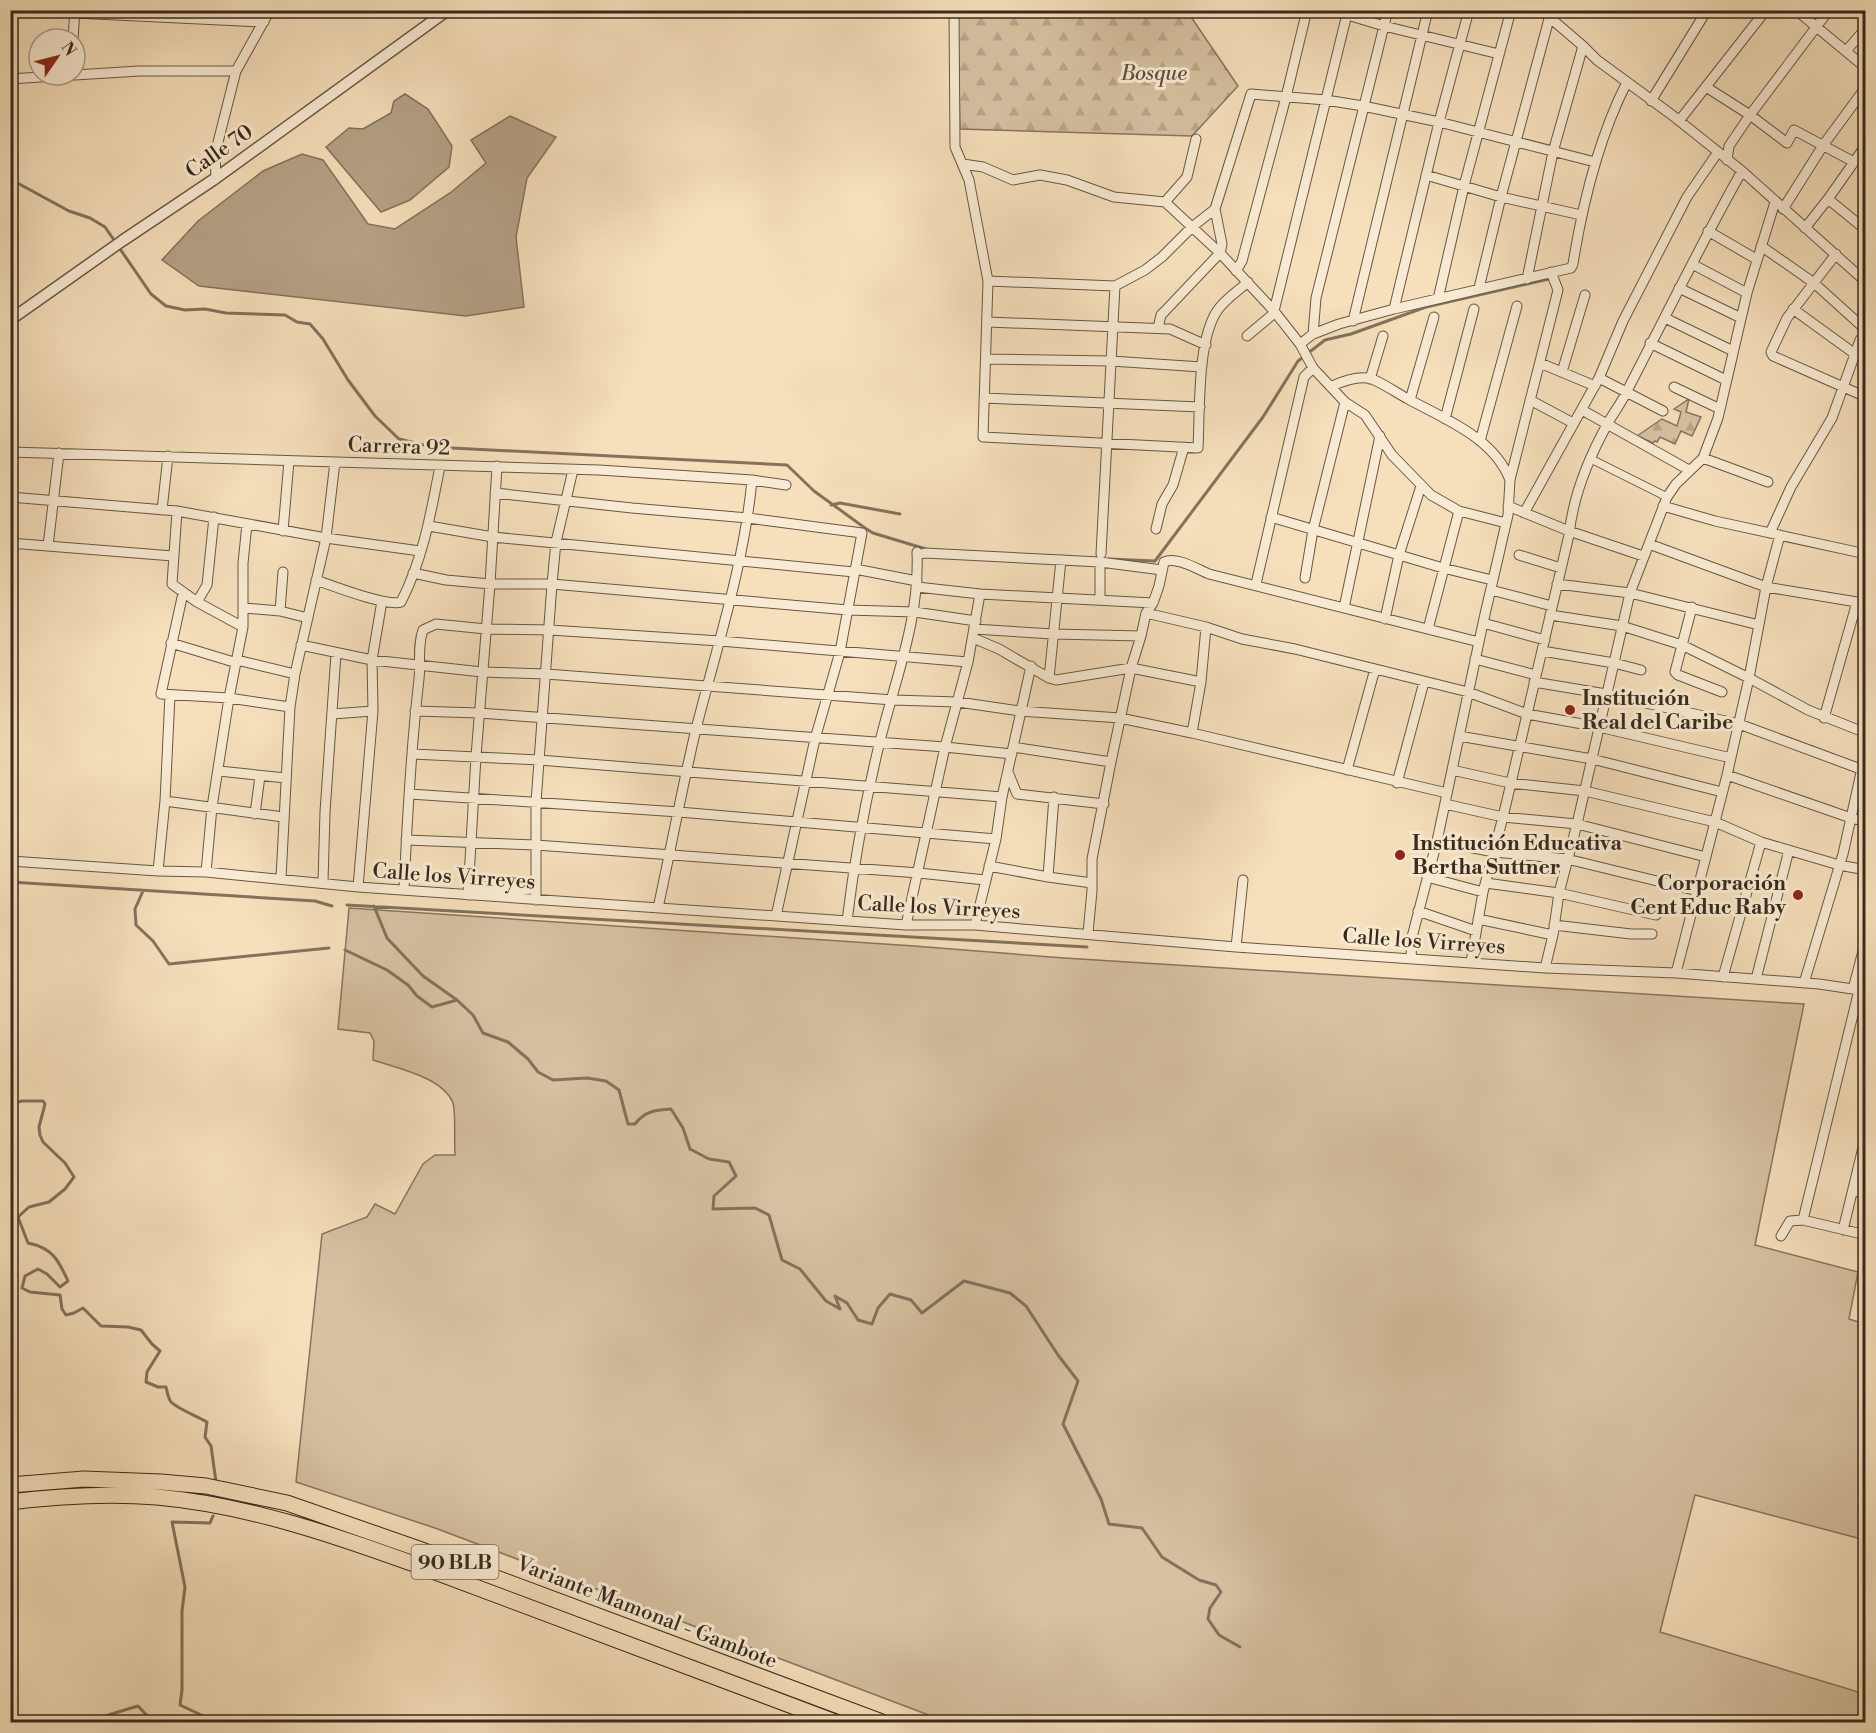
<svg xmlns="http://www.w3.org/2000/svg" width="1876" height="1733" font-family="'Libre Bodoni',serif">
<defs>
<pattern id="forest-firs" width="22" height="20" patternUnits="userSpaceOnUse" patternTransform="scale(1.5)"><rect width="22" height="20" fill="#d6c1a1"/><path d="M5 1l3.5 6h-7zM16 11l3.5 6h-7z" fill="#b8a68a"/></pattern>
</defs>
<rect width="100%" height="100%" fill="#f6e0bc"/>
<filter id="stains"><feTurbulence type="fractalNoise" baseFrequency=".00333" numOctaves="4"/><feColorMatrix values="0 0 0 0 .2 0 0 0 0 .09 0 0 0 0 .02 0 0 0 .5 -.17"/></filter>
<radialGradient id="worn" r=".72"><stop offset=".6" stop-color="#630" stop-opacity="0"/><stop offset="1" stop-color="#630" stop-opacity=".3"/></radialGradient>
<path fill="#d6c1a1" stroke="#87755f" stroke-width="1.5" d="M 349,908 L 914,946 L 1064,958 L 1804,1004 L 1755,1245 L 1858,1272 L 1849,1319 L 1865,1324 L 1865,1540 L 1695,1495 L 1660,1632 L 1865,1694 L 1865,1722 L 947,1722 L 435,1528 L 296,1482 L 322,1234 L 367,1217 L 375,1204 L 395,1214 L 423,1164 L 435,1155 L 455,1155 C 454,1143 456,1113 453,1103 C 443,1077 396,1068 373,1060 L 374,1041 L 370,1033 L 338,1029 Z"/>
<path fill="url(#forest-firs)" stroke="#87755f" stroke-width="1.5" d="M 957,11 L 1187,11 L 1238,86 L 1192,136 L 960,129 Z
M 1689,399 L 1686,412 L 1701,417 L 1692,436 L 1681,431 L 1675,444 L 1660,437 L 1657,442 L 1655,441 L 1653,443 L 1640,437 L 1631,440 L 1662,419 L 1677,426 L 1681,412 L 1674,409 Z"/>
<path fill="#b5a286" stroke="#83725c" stroke-width="1.5" d="M 405,94 L 428,109 L 452,146 L 449,167 L 410,200 L 381,212 L 326,147 L 349,128 L 363,129 L 391,113 L 394,101 Z
M 510,116 L 556,137 L 527,178 L 516,237 L 524,307 L 466,316 L 199,286 L 162,260 L 198,221 L 263,171 L 302,154 L 323,160 L 368,224 L 395,229 L 450,193 L 486,163 L 471,140 Z"/>
<g fill="none" stroke-linecap="round" stroke-linejoin="round">
<path stroke="#83725c" stroke-width="3" d="M 10,179 L 69,211 L 90,218 L 105,227 L 151,294 L 166,306 L 185,310 L 205,309 L 226,313 L 285,315 L 297,322 L 310,324 L 323,339 L 348,380 L 375,416 L 399,439 L 432,447 L 787,465 L 814,491 L 865,528 L 873,533 L 926,549
M 831,505 L 840,503 L 900,514
M 1109,559 L 1155,561 L 1263,417 L 1298,361 L 1325,340 L 1351,334 L 1426,307 L 1549,279
M 10,882 L 315,901 L 332,906
M 143,891 L 135,909 L 136,925 L 153,941 L 169,964 L 329,948
M 347,905 L 1087,947
M 374,906 L 387,938 L 423,976 L 457,1000
M 345,950 L 387,970 L 408,985 L 417,996 L 432,1007 L 457,1000 L 473,1015 L 483,1033 L 508,1042 L 528,1059 L 538,1072 L 553,1080 L 587,1078 L 606,1081 L 619,1090 L 628,1124 L 635,1124 C 645,1111 655,1110 671,1109 L 683,1128 L 690,1149 L 709,1159 L 729,1162 L 736,1176 L 714,1196 L 713,1209 L 755,1208 L 769,1215 L 782,1260 L 800,1269 L 826,1301 L 840,1309 L 835,1296 L 847,1303 L 858,1320 L 872,1324 L 878,1308 L 890,1294 L 911,1300 L 922,1313 L 964,1281 L 1010,1293 L 1026,1306 L 1058,1355 L 1078,1381 L 1063,1424 L 1101,1499 L 1109,1524 L 1142,1528 L 1162,1557 L 1199,1580 L 1216,1585 L 1221,1592 L 1210,1608 L 1208,1619 L 1219,1635 L 1240,1647
M 10,1104 L 22,1101 L 43,1101 L 45,1104 L 39,1127 L 40,1135 L 43,1142 L 65,1163 L 74,1177 L 65,1189 L 49,1202 L 29,1207 L 18,1217 L 28,1243 C 52,1248 58,1259 68,1281 L 60,1287 L 47,1274 L 38,1269 L 25,1276 L 22,1288 L 30,1292 L 60,1295 L 62,1309 L 66,1315 L 74,1313 L 83,1308 L 101,1326 L 128,1327 L 141,1330 L 152,1344 L 160,1351 L 147,1372 L 146,1382 L 158,1387 L 166,1387 C 167,1391 168,1398 171,1402 C 178,1409 197,1416 207,1422 L 205,1437 L 211,1446 L 216,1482
M 213,1516 L 210,1523 L 172,1522 L 185,1587 L 182,1611 L 182,1690 L 180,1705 L 216,1722
M 85,1722 L 138,1706 L 153,1722"/>
<g stroke="#685745" stroke-width="9">
<path id="pedestrian" d="M 1591,459 L 1667,497"/>
</g>
<g stroke="#685745" stroke-width="11">
<path id="minor" d="M 954,10 L 955,147 L 969,180 L 988,281 L 983,437 L 1198,448 C 1200,412 1197,341 1217,311 C 1224,300 1238,291 1248,282
M 1331,10 L 1384,26 L 1499,54
M 1541,10 L 1583,46 L 1597,60 L 1672,115 L 1742,171 L 1866,282
M 1796,10 L 1866,68
M 74,13 L 264,22
M 73,39 L 75,10
M 1846,51 L 1866,28
M 75,75 L 139,71 L 236,71
M 10,79 L 71,75
M 1706,87 L 1750,115 L 1787,143 L 1794,130 L 1854,162
M 1651,101 L 1707,10
M 1679,121 L 1766,10
M 1727,160 L 1729,146 L 1750,115 L 1829,10
M 963,164 L 983,167 L 1013,180 L 1040,175 L 1067,180 L 1114,197 L 1165,202 L 1220,253 L 1274,311 L 1300,344 L 1313,368 L 1345,402 L 1365,415 L 1392,455 L 1431,495 L 1459,511 L 1506,523
M 1426,175 L 1501,197 L 1581,215
M 216,178 L 215,154 L 236,71 L 270,10
M 1828,199 L 1866,230
M 1165,202 L 1187,177 L 1196,139
M 1783,209 L 1824,144 L 1866,87
M 1805,228 L 1828,199 L 1866,145
M 1708,231 L 1756,259
M 1761,246 L 1814,283 L 1866,330
M 1836,254 L 1787,318 L 1771,352 L 1773,356 L 1866,397
M 1692,264 L 1747,293
M 1236,271 L 1242,261 L 1286,97 L 1307,10
M 1527,279 L 1553,152 L 1583,46
M 988,281 L 1115,286 L 1145,270 L 1162,257 L 1192,227 L 1215,209
M 1479,288 L 1501,197 L 1549,19
M 1679,288 L 1741,318
M 1438,299 L 1464,186 L 1511,10
M 1394,309 L 1439,122 L 1469,10
M 1793,309 L 1855,354
M 1665,318 L 1733,351
M 1353,321 L 1428,10
M 988,322 L 1170,329 L 1206,345
M 1158,328 L 1161,315 L 1165,311 L 1220,253 L 1222,244 L 1215,209 L 1251,94 L 1326,100 L 1363,106 L 1439,122 L 1595,162
M 1313,334 L 1339,324 L 1394,309 L 1571,268 L 1573,264 C 1583,201 1598,139 1627,82
M 1247,336 L 1272,315 L 1274,311 L 1348,10
M 1650,343 L 1726,380
M 1300,344 L 1313,334 L 1316,298 L 1388,10
M 987,359 L 1111,361 L 1202,367
M 1540,363 L 1595,386
M 1562,372 L 1585,295
M 1599,378 L 1663,411
M 1370,379 L 1383,336
M 1332,386 C 1343,381 1359,375 1372,379 C 1384,384 1397,393 1408,399 C 1445,419 1494,438 1510,480
M 1674,387 L 1720,409
M 984,398 L 1200,407
M 1410,400 L 1434,317
M 1530,400 L 1573,423
M 1582,410 L 1689,470
M 1445,419 L 1474,309
M 1480,441 L 1517,306
M 10,452 L 599,470 L 752,480 L 786,485
M 1703,458 L 1768,482
M 495,493 L 632,508 L 748,518 L 862,533 L 840,652 L 815,739 L 776,916
M 10,497 L 177,511 L 326,538 L 420,551
M 1508,506 L 1569,531 L 1643,556
M 1663,506 L 1715,521 L 1866,554
M 162,510 L 168,456
M 177,511 L 172,584 L 197,602 L 243,627
M 1524,513 L 1599,378 L 1623,321 L 1687,197 L 1718,152
M 1271,517 L 1443,568 L 1492,580
M 429,526 L 493,537 L 854,572
M 1156,529 L 1162,504 L 1173,485 L 1184,447
M 283,531 L 289,461
M 1770,533 L 1791,487 L 1832,418 L 1860,340 L 1866,332
M 10,543 L 173,556
M 1649,544 L 1766,587 L 1857,602 L 1866,606
M 48,546 L 59,453
M 1101,554 L 1115,286
M 917,555 L 925,553 L 1100,562 L 1162,570
M 1519,555 L 1561,568
M 855,569 L 917,581
M 413,573 L 446,580 L 490,584 L 552,584 L 848,610 L 915,612 L 976,621
M 1305,578 L 1313,530 L 1345,402
M 316,580 C 333,586 387,607 401,602 C 423,559 431,513 440,466
M 1256,584 L 1304,377 L 1313,368
M 1557,584 L 1630,593 L 1759,625
M 917,587 L 980,594 L 1153,603
M 1491,590 L 1552,606
M 183,593 L 161,694 L 229,698 L 290,707
M 1100,600 L 1100,562
M 197,602 L 207,585 L 214,517
M 1692,607 L 1675,672 L 1678,675 L 1722,692
M 244,608 L 280,611 L 308,618
M 1344,608 L 1380,436
M 280,611 L 283,572
M 1146,613 L 1206,627 L 1242,639 L 1295,649 L 1468,692 L 1527,714 L 1599,727 L 1731,758
M 1550,615 L 1622,626 L 1682,645 L 1749,678 L 1808,710 L 1866,733
M 1385,619 L 1399,555 L 1421,486
M 1483,623 L 1545,640
M 974,629 L 1053,634 L 1141,636
M 1428,629 L 1459,511
M 973,638 L 999,649 L 1049,678 L 1056,680 L 1131,668 L 1201,682
M 171,643 L 237,663
M 301,645 L 372,660 L 482,672 L 546,674 L 893,700 L 958,702 L 1020,711 L 1120,718 L 1192,733 L 1447,793
M 1542,651 L 1614,663 L 1641,670
M 1475,659 L 1536,675
M 237,660 L 295,674
M 1049,678 L 1061,560
M 1534,682 L 1606,694 L 1739,724 L 1866,771
M 415,711 L 479,713 L 945,747 L 1012,754
M 332,714 L 373,711
M 1824,718 L 1857,602
M 1192,733 L 1201,682 L 1206,627
M 1459,736 L 1592,759 L 1722,792
M 1013,747 L 1111,762
M 412,754 L 539,760 L 1002,797
M 1347,770 L 1375,669
M 1452,770 L 1510,783 L 1585,791 L 1715,822 L 1761,842 L 1839,865 L 1866,870
M 219,771 L 286,778
M 1008,772 L 1017,794 L 1104,804
M 1727,775 L 1851,818 L 1866,821
M 1397,783 L 1424,682
M 410,794 L 679,812 L 996,839
M 1054,797 L 1048,877 L 1092,883
M 165,801 L 283,817
M 1445,804 L 1503,817 L 1577,824 L 1706,857
M 255,814 L 260,776
M 406,840 L 536,845 L 919,873 L 985,880
M 1437,841 L 1494,852 L 1567,859 L 1698,891
M 10,861 L 158,871 L 206,872 L 358,887 L 906,925 L 975,925 L 1236,947 L 1545,968 L 1676,973 L 1819,984 L 1866,991
M 989,866 L 1048,877
M 158,871 L 165,801 L 170,695
M 206,872 L 212,807 L 229,698 L 243,627 L 243,563 L 247,524
M 1427,877 L 1483,892
M 281,878 L 290,707 L 295,674 L 326,538 L 335,462
M 323,882 L 325,812 L 336,654
M 1486,883 L 1559,893 L 1656,915
M 468,886 C 491,886 512,891 535,889
M 358,887 L 373,711 L 372,660 L 382,601
M 404,890 C 407,820 411,749 419,679 C 421,661 417,647 423,630 L 436,624 L 486,629 L 550,630 L 720,641 L 968,662
M 468,895 L 476,756 L 490,584 L 497,466
M 536,900 L 536,802 L 552,584 L 556,542 L 573,470
M 658,908 C 671,848 682,788 696,729 C 717,646 744,565 752,480
M 1418,911 L 1476,931
M 1478,919 L 1553,935
M 847,921 C 854,862 865,803 879,745 C 895,679 920,620 917,552
M 906,925 L 945,747 L 968,662 L 980,594
M 975,925 L 996,839 L 1002,797 L 1031,666
M 1554,925 L 1631,934 L 1652,934
M 1088,933 L 1092,891 L 1092,859 L 1111,762 L 1131,668 L 1141,636 L 1146,613 L 1153,603 L 1159,586 L 1164,562 C 1176,556 1197,569 1209,574 L 1479,642
M 1236,947 L 1243,880
M 1411,958 L 1412,937 L 1437,841 L 1483,623 L 1508,515 L 1510,480 L 1558,290 L 1551,272
M 1471,962 L 1483,892 L 1503,817 L 1569,535 C 1573,496 1589,457 1608,423 C 1614,412 1622,402 1627,391 C 1665,318 1701,243 1742,171
M 1545,968 L 1553,935 L 1559,893 L 1577,824 L 1630,593 L 1667,497 L 1676,484 L 1703,458 L 1718,418 L 1747,293 L 1775,202
M 1676,973 L 1727,775 L 1749,678 L 1766,587 L 1780,535
M 1723,977 L 1761,842
M 1756,979 L 1789,850
M 1804,983 L 1843,854 L 1866,750
M 1853,989 L 1866,940
M 1853,1190 L 1866,1194
M 1803,1220 L 1859,990
M 1843,1230 L 1866,1135
M 1781,1236 L 1790,1221 L 1803,1220 L 1866,1235"/>
</g>
<g stroke="#685745" stroke-width="13">
<path id="tertiary" d="M 10,320 L 122,241 L 216,178 L 448,10"/>
</g>
<g stroke="#38291d" stroke-width="17">
<path id="trunk" d="M 10,1485 L 84,1479 L 161,1482 L 206,1486 L 287,1503 L 419,1549 L 882,1722
M 10,1502 C 58,1496 109,1493 157,1497 C 246,1505 331,1534 414,1564 L 835,1722"/>
</g>
<use href="#pedestrian" stroke="#f9ebd3" stroke-width="7"/>
<use href="#minor" stroke="#f9ebd3" stroke-width="9"/>
<use href="#tertiary" stroke="#f9ebd3" stroke-width="10"/>
<use href="#trunk" stroke="#f6e0bc" stroke-width="15"/>
</g>
<g fill="#8f2418" stroke="#f9ebd3" stroke-width="2">
<circle cx="1570" cy="710" r="6"/>
<circle cx="1400" cy="855" r="6"/>
<circle cx="1798" cy="895" r="6"/>
</g>
<g text-anchor="middle" stroke-width="6" stroke-linejoin="round" paint-order="stroke">
<rect fill="#f9ebd3" stroke="#726354" stroke-width="1.5" x="411.5" y="1545" width="87" height="34" rx="4.5"/>
<g font-size="20" font-weight="bold" fill="#38291d">
<text x="455" y="1569">90 BLB</text>
</g>
<g font-size="21" font-style="italic" fill="#604f3e" stroke="#f9ebd3">
<text x="1154" y="80">Bosque</text>
</g>
<g font-size="21" fill="#38291d" stroke="#f9ebd3">
<text transform="translate(219 151) rotate(-35)" y="7">Calle 70</text>
<text transform="translate(399 446) rotate(2)" y="7">Carrera 92</text>
<text transform="translate(454 876) rotate(4)" y="7">Calle los Virreyes</text>
<text transform="translate(939 907) rotate(3)" y="7">Calle los Virreyes</text>
<text transform="translate(1424 941) rotate(4)" y="7">Calle los Virreyes</text>
<text transform="translate(647 1612) rotate(21)" y="7">Variante Mamonal - Gambote</text>
</g>
<g font-size="21" font-weight="bold" fill="#38291d" stroke="#f9ebd3" text-anchor="start">
<text x="1582" y="705">Institución<tspan x="1582" dy="24">Real del Caribe</tspan></text>
<text x="1412" y="850">Institución Educativa<tspan x="1412" dy="24">Bertha Suttner</tspan></text>
<text x="1786" y="890" text-anchor="end">Corporación<tspan x="1786" dy="24">Cent Educ Raby</tspan></text>
</g>
</g>
<rect width="1876" height="1733" fill="none" stroke="#f6e0bc" stroke-width="36"/>
<rect x="12" y="12" width="1852" height="1709" fill="none" stroke="#38291d" stroke-width="3"/>
<rect x="18" y="18" width="1840" height="1697" fill="none" stroke="#38291d" stroke-width="1.5"/>
<g transform="translate(57 57) rotate(55)"><circle r="28" fill="#f9ebd3" stroke="#ac9d8a" stroke-width="1.5"/>
<path d="M0-4.5L10 22L0 15L-10 22Z" fill="#8f2418"/>
<text y="-9" font-size="16" font-weight="bold" text-anchor="middle" fill="#38291d">N</text>
</g>
<rect width="100%" height="100%" filter="url(#stains)"/>
<rect width="100%" height="100%" fill="url(#worn)"/>
</svg>
